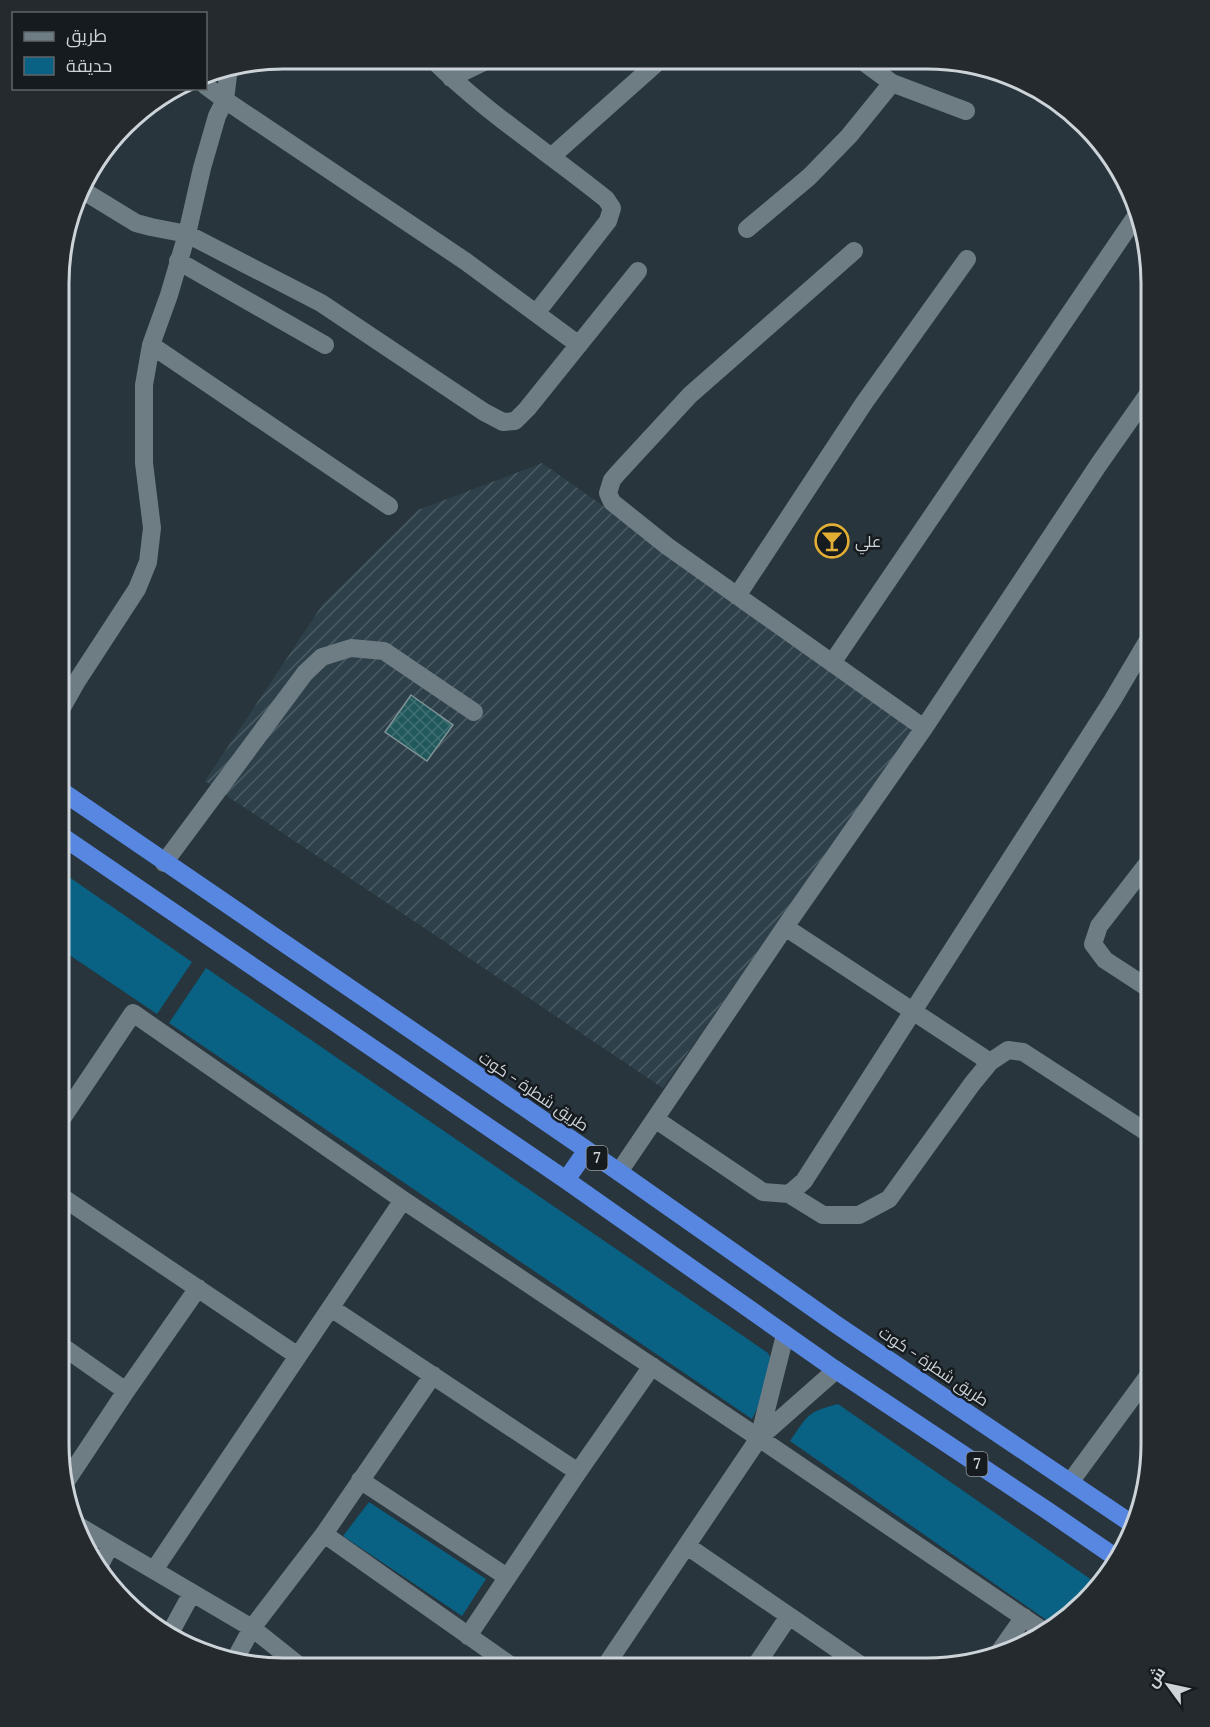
<svg xmlns="http://www.w3.org/2000/svg" width="1210" height="1727" font-family="Lora,Cairo,serif">
<defs>
<pattern id="industrial-furrows" width="10" height="10" patternUnits="userSpaceOnUse" patternTransform="scale(1.5)"><rect width="10" height="10" fill="#2e414b"/><path d="M-1 1l2-2M0 10L10 0M9 11l2-2" fill="none" stroke="#4b5c64"/></pattern>
<pattern id="building-cross-hatch" width="8" height="8" patternUnits="userSpaceOnUse" patternTransform="scale(1.5)"><rect width="8" height="8" fill="#21595d"/><path d="M0 0l8 8M0 8l8-8" fill="none" stroke="#407074"/></pattern>
</defs>
<rect width="100%" height="100%" fill="#28353c"/>
<path fill="url(#industrial-furrows)" d="M 542,463 L 915,726 L 663,1088 L 205,781 L 323,604 L 418,510 Z"/>
<path fill="#096183" d="M 59,870 L 192,962 L 157,1014 L 59,948 Z
M 206,968 L 768,1353 L 774,1365 L 768,1387 L 752,1419 L 169,1023 Z
M 838,1404 L 1099,1585 L 1075,1613 L 1055,1626 L 790,1441 C 808,1415 807,1412 838,1404 Z
M 369,1502 L 486,1579 L 462,1616 L 343,1536 Z"/>
<path fill="url(#building-cross-hatch)" stroke="#819496" stroke-width="1.5" d="M 411,695 L 453,725 L 427,761 L 385,732 Z"/>
<g fill="none" stroke-linecap="round" stroke-linejoin="round">
<path stroke="#6e7c84" stroke-width="18" d="M 432,59 C 485,112 548,152 606,199 L 612,208 L 608,221 L 537,312
M 861,60 L 892,83 L 966,111
M 265,62 L 311,59
M 451,78 L 490,59
M 206,86 L 225,100 L 229,67
M 551,157 L 660,60
M 82,190 L 136,223 L 151,227 L 187,234 L 321,303 L 484,412 L 503,422 L 515,421 L 527,409 L 638,271
M 747,229 L 809,177 L 849,136 L 892,83
M 854,251 L 690,395 L 618,473 L 612,480 L 608,493 L 612,502 L 667,546 L 924,728
M 178,261 L 325,345
M 151,345 L 389,506
M 737,596 L 864,403 L 967,259
M 832,663 L 1136,216
M 60,711 L 77,681 L 137,589 L 148,562 L 152,528 L 144,463 L 144,385 L 151,345 L 169,295 L 187,234 L 202,168 L 217,116 L 225,100 L 465,261 L 579,345
M 164,863 L 305,673 L 322,657 L 351,648 L 384,651 L 474,712
M 785,927 L 990,1062
M 1151,990 L 1105,960 L 1093,944 L 1099,926 L 1151,859
M 655,1119 L 763,1192 L 789,1194 L 804,1181 L 1112,701 L 1151,635
M 59,1123 L 133,1013 L 403,1200 L 759,1438 L 1045,1632
M 619,1172 L 785,927 L 924,728 L 1099,464 L 1151,390
M 789,1194 L 823,1215 L 859,1215 L 889,1199 L 972,1084 L 990,1062 L 1008,1050 L 1023,1052 L 1151,1135
M 59,1195 L 298,1356
M 331,1308 L 578,1472
M 59,1344 L 126,1391
M 759,1438 L 785,1335
M 67,1480 L 126,1391 L 198,1288
M 360,1480 L 507,1577
M 1071,1481 L 1151,1372
M 77,1525 L 252,1628 L 301,1667
M 324,1534 L 513,1667
M 687,1546 L 865,1668
M 100,1565 L 110,1545
M 154,1570 L 403,1200
M 169,1635 L 192,1593
M 468,1636 L 578,1472 L 652,1366
M 1000,1651 L 1024,1617
M 234,1661 L 252,1628 L 324,1534 L 433,1375
M 604,1668 L 759,1438 L 836,1370
M 754,1668 L 789,1616"/>
<path stroke="#5787e1" stroke-width="18" d="M 60,790 L 619,1172 L 837,1325 L 1135,1526
M 60,835 L 566,1180 L 836,1370 L 1048,1511 L 1118,1559
M 566,1180 L 587,1150"/>
</g>
<defs>
<g id="bar-ring" transform="scale(1.725)"><circle r="9.5" fill="#161b1f" stroke="#e2af34" stroke-width="1.5"/><path d="M-6-5H6L.8 .8V4.5H3.5V6h-7V4.5H-.8V.8Z" fill="#e2af34"/></g>
</defs>
<g fill-rule="evenodd">
<use href="#bar-ring" x="832" y="541"/>
</g>
<g text-anchor="middle" stroke-width="5" stroke-linejoin="round" paint-order="stroke">
<g fill="#161b1f" stroke="#969ca1" stroke-width="1.5">
<rect x="586.5" y="1146" width="21" height="24" rx="4.5"/>
<rect x="966.5" y="1452" width="21" height="24" rx="4.5"/>
</g>
<g font-size="15" font-weight="bold" fill="#cdd4d9">
<text x="597" y="1163">7</text>
<text x="977" y="1469">7</text>
</g>
<g font-size="16" fill="#cdd4d9" stroke="#161b1f" text-anchor="start">
<text x="855" y="547">علي</text>
</g>
<g font-size="16" fill="#cdd4d9" stroke="#161b1f">
<text transform="translate(534 1091) rotate(34)" y="6">طريق شطرة - كوت</text>
<text transform="translate(934 1366) rotate(34)" y="6">طريق شطرة - كوت</text>
</g>
</g>
<path d="M0 0H1210V1727H0ZM283 69H927A214 214 0 0 1 1141 283V1444A214 214 0 0 1 927 1658H283A214 214 0 0 1 69 1444V283A214 214 0 0 1 283 69Z" fill="#252a2e" fill-rule="evenodd"/>
<path fill="none" stroke="#cdd4d9" stroke-width="3" d="M283 69H927A214 214 0 0 1 1141 283V1444A214 214 0 0 1 927 1658H283A214 214 0 0 1 69 1444V283A214 214 0 0 1 283 69Z"/>
<rect x="12" y="12" width="195" height="78" fill="#161b1f" stroke="#5f6569" stroke-width="1.5"/>
<rect x="24" y="32" width="30" height="9" fill="#6e7c84" stroke="#5f6569" stroke-width="1.5"/>
<text x="66" y="42" font-size="18" fill="#cdd4d9">طريق</text>
<rect x="24" y="57" width="30" height="18" fill="#096183" stroke="#5f6569" stroke-width="1.5"/>
<text x="66" y="72" font-size="18" fill="#cdd4d9">حديقة</text>
<g transform="translate(1168 1685) rotate(303)" stroke="#161b1f" stroke-width="4.5" paint-order="stroke">
<path d="M0-4.5L10 22L0 15L-10 22Z" fill="#cdd4d9"/>
<text y="-9" font-size="16" font-weight="bold" text-anchor="middle" fill="#cdd4d9">ش</text>
</g>
</svg>
